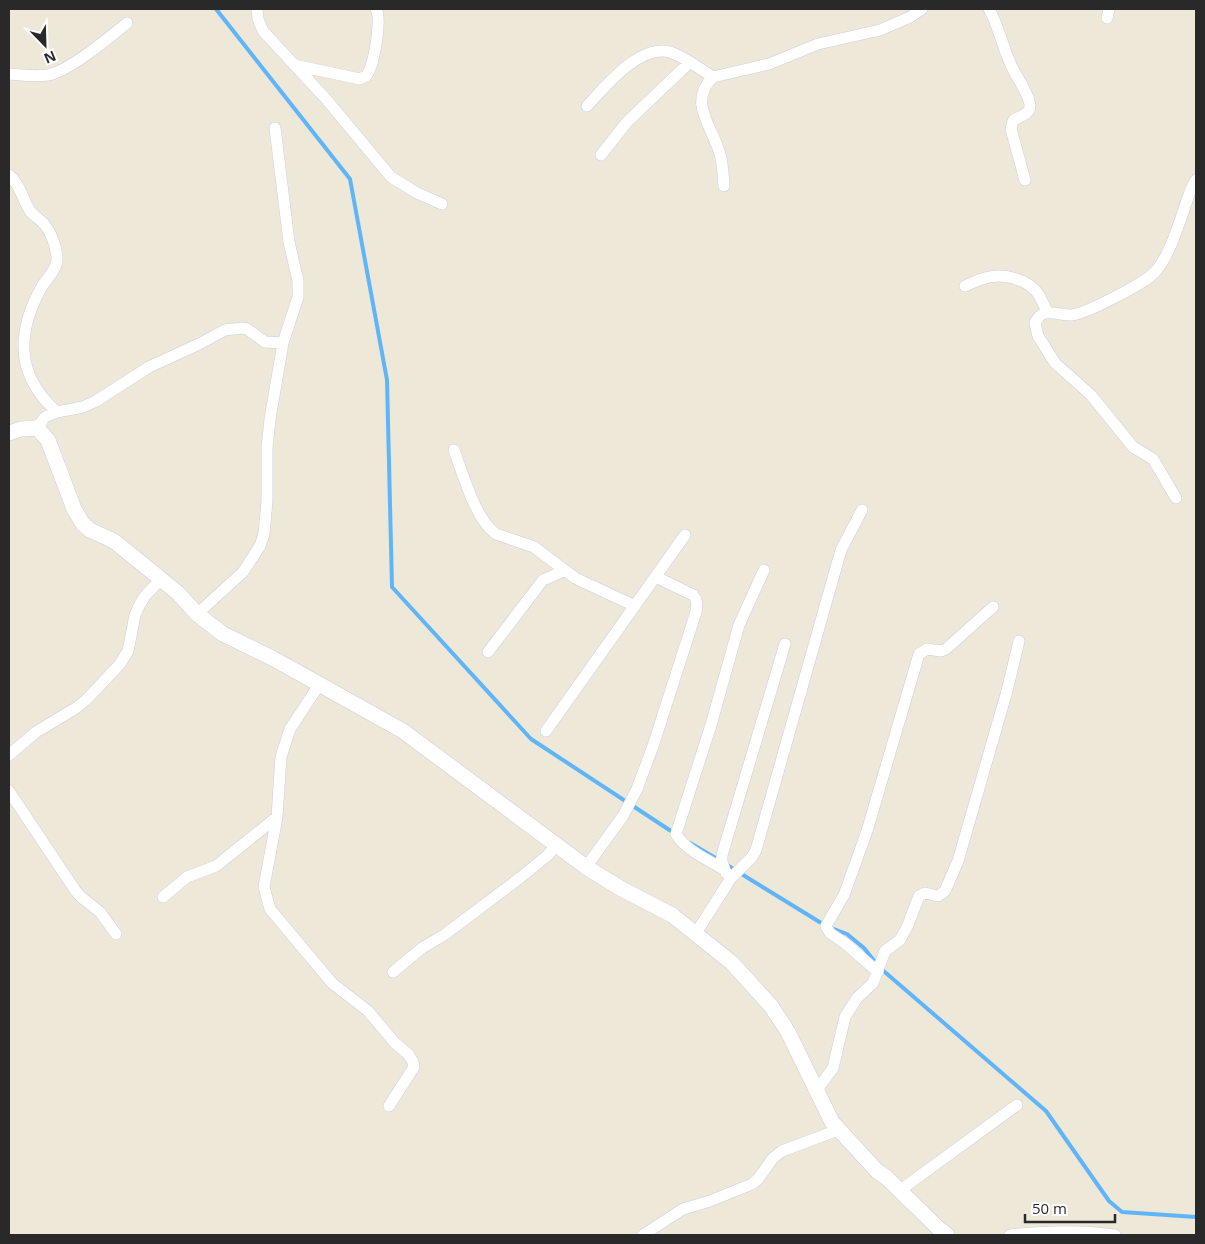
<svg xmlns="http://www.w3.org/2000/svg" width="1205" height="1244" font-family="'Open Sans',sans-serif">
<rect width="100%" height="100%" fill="#ede8d8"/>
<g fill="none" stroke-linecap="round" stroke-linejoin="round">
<path stroke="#60b5fa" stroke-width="4" d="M 216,9 L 350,179 L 387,380 L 392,587 L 531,739 L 674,833
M 690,843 L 719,860
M 727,865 L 826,926 L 847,934 L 864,948 L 879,967 L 1046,1111 L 1109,1201 L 1122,1212 L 1196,1217"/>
<g stroke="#cecee3" stroke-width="12">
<path id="minor" d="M 257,9 L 258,19 L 263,31 L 326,99 L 391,177 L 417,193 L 442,204
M 989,9 C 1000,28 1003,51 1014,71 C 1018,79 1034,102 1029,110 C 1026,116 1017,117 1013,121 L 1011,129 L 1025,180
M 1107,18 L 1109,9
M 294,65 L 360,79 L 366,76 C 374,67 382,19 376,9
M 9,74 C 21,75 35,77 48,75 C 68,72 110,37 127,23
M 587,106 C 605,87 639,44 670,52 C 685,57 700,69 713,77
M 601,155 L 627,122 L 690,62
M 9,175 C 21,185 22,199 30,211 C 34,216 40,219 44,224 C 51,232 57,248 57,259 C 57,270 46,279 41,288 C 16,334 16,376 57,412
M 724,186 C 723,174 723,162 719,151 C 711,125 688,101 713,77 L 769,64 L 818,44 L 880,30 L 910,17 L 922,9
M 965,286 C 984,277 998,272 1019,280 C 1025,282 1031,286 1036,291 C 1041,297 1044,305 1047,312
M 37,428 L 45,417 L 57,412 L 83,407 L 96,401 L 149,367 L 199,344 L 225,330 L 242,328 L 247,329 L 265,342 L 283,343
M 454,450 C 463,474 475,519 496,534 L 534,547 L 575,578 L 635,606
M 1176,498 L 1153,459 L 1133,447 L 1091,395 L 1055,363 L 1038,336 L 1035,323 C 1043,305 1058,316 1072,315 C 1087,313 1143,284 1154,273 C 1171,256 1182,213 1191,189 L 1196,180
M 197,614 L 243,572 L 260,546 L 264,534 L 267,501 L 267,448 L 270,419 L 283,343 L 298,297 L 298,281 L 289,242 L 275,128
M 488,652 L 543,580 L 564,571
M 319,685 L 290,729 L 281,757 L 277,817 L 264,887 L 270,909 L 332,983 L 368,1011 L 395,1043 L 408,1054 L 413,1062 L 414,1067 L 389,1106
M 546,731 L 685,535
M 9,755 L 36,732 L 76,708 L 86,700 L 120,664 L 128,651 L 135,615 L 140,604 L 145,596 L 160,580
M 9,791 L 75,890 L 81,897 L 100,912 L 116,934
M 586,867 L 623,816 L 637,789 L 653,746 L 696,612 C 697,605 698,601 693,595 L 656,577
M 725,870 C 709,860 686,851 676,834 L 711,725 L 739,625 L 764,570
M 726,873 L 722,862 L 722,855 L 785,644
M 163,897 L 187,877 L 216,866 L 277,817
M 696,933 L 731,878 L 752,857 L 756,850 L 841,550 L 862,510
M 393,972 L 422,948 L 444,935 L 521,877 L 548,855 L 556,845
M 878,972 L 846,944 L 830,933 L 826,926 L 844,895 L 867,831 L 919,654 L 927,649 L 941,651 L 946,649 L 993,607
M 816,1091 L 833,1068 L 845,1017 L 857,998 L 873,983 L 885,951 L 900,940 L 908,925 L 919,896 L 925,893 L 938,896 L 945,891 L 958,861 L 1007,691 L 1019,641
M 899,1191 L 1017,1105
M 643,1235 L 683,1209 L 710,1201 L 752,1184 L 758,1179 L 773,1158 L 782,1151 L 838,1130
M 1010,1235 C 1045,1231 1080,1230 1115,1235"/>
</g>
<g stroke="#cecee3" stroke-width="16">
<path id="tertiary" d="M 9,433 L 21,429 L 37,428 L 48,440 L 74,509 L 83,524 L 90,530 L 114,541 L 178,593 L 197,614 L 223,634 L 274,659 L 403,731 L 586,867 L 620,888 L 672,915 L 732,963 L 771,1006 L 788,1032 L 832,1122 L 877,1171 L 887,1178 L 937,1227 L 947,1235"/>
</g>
<use href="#minor" stroke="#fff" stroke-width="11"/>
<use href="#tertiary" stroke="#fff" stroke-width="15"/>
</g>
<rect width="1205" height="1244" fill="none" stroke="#292929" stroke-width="20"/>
<g transform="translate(45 45) rotate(157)" stroke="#ffffff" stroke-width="4" paint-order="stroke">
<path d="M0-4L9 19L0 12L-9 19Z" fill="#292929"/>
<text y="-8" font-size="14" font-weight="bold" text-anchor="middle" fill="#292929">N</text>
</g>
<path d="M1025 1214v8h90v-8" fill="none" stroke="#292929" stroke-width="2.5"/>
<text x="1032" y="1214" font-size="15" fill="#292929" stroke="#ffffff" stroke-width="4" paint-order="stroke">50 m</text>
</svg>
